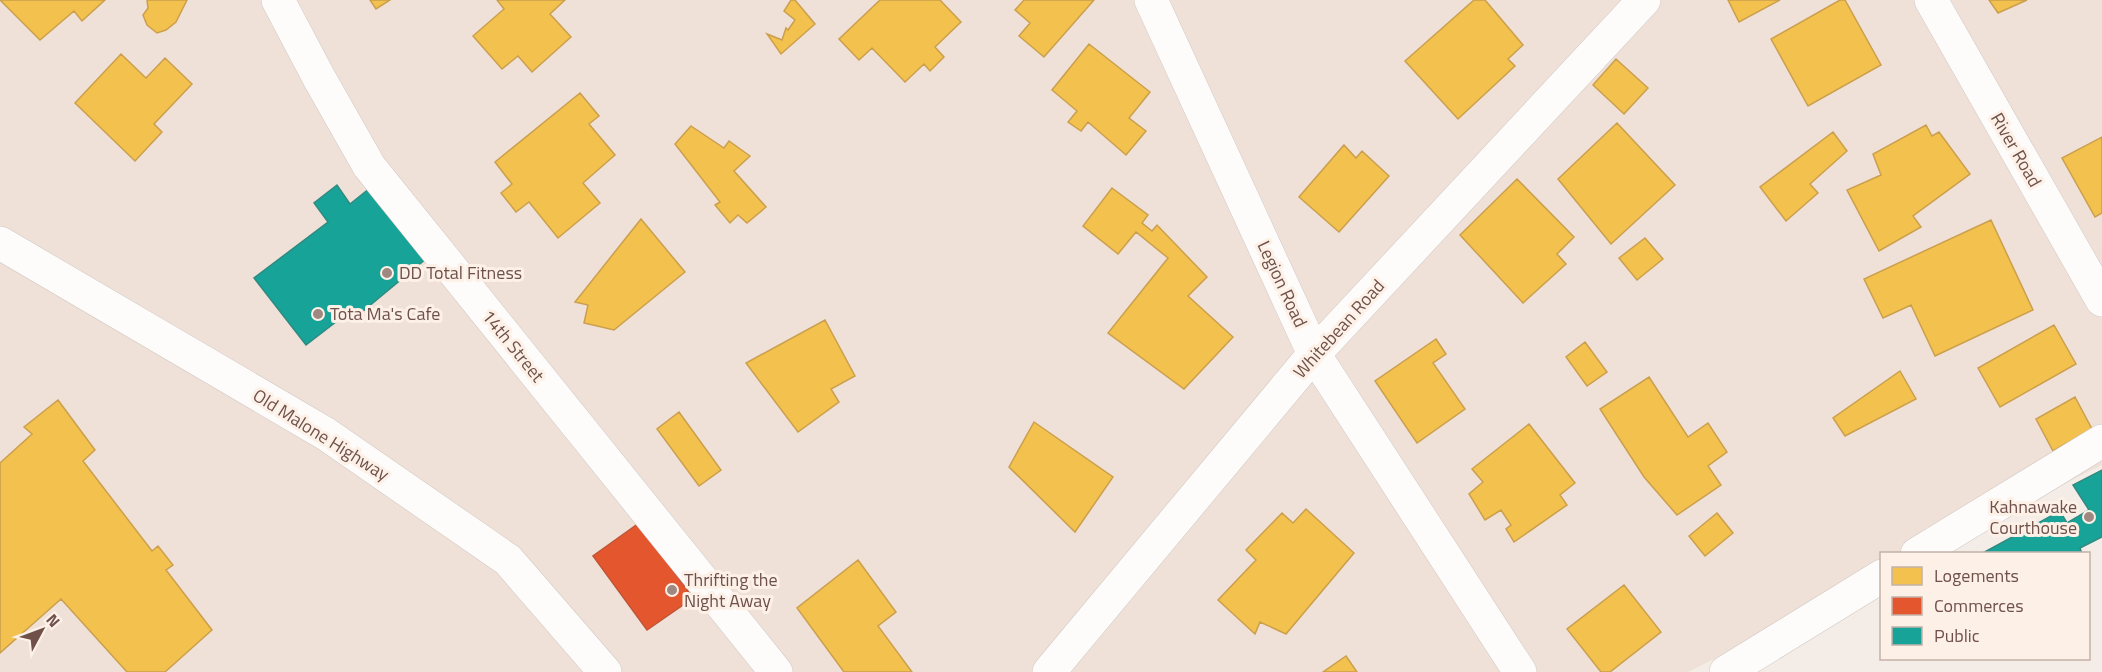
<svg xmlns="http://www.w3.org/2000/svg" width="2102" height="672" font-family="'Titillium Web',sans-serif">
<rect width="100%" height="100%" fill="#f4ede7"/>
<path fill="#efe1d7" d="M 0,0 L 2102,0 L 2102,465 L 1926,553 L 1882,554 L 1881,576 L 1688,672 L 0,672 Z"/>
<path fill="#f2c14e" stroke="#cb9f4d" stroke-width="1.5" d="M 0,0 L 105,0 L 82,21 L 74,11 L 40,40 Z
M 147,0 L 187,0 L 176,22 L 166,30 L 157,33 L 147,25 L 143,15 L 148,8 Z
M 370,0 L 390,0 L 376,9 Z
M 565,0 L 550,14 L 571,37 L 532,72 L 518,56 L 502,69 L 473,36 L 504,9 L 497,0 Z
M 791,0 L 795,0 L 815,24 L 781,54 L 767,34 L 782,40 L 786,28 L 788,30 L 795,20 L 784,11 Z
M 880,0 L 940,0 L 961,22 L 935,47 L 944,57 L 930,71 L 924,64 L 905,82 L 872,48 L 859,60 L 839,39 Z
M 1024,0 L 1094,0 L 1044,57 L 1019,36 L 1030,23 L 1015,10 Z
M 1474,0 L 1485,0 L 1523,45 L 1508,59 L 1515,66 L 1458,119 L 1405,61 Z
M 1728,0 L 1780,0 L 1739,22 Z
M 1840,0 L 1845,0 L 1881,65 L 1808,106 L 1771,39 Z
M 1989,0 L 2027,0 L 1998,13 Z
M 1089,44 L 1150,92 L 1129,118 L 1146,131 L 1126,155 L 1088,122 L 1081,131 L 1068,122 L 1077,111 L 1052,90 Z
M 121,54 L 146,78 L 165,58 L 192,84 L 154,124 L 162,132 L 135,161 L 75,103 Z
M 1616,59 L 1648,88 L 1624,114 L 1593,85 Z
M 580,93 L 599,116 L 589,124 L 615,155 L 583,183 L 600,203 L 558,238 L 529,202 L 516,212 L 501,193 L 512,184 L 495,162 Z
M 1617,123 L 1675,185 L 1611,244 L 1558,179 Z
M 1926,125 L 1932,136 L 1939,132 L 1970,174 L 1913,216 L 1921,227 L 1879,251 L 1847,190 L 1881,175 L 1873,154 Z
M 691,126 L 724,148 L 729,141 L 750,156 L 734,171 L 766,207 L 747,223 L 738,215 L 730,223 L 715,205 L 720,202 L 675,144 Z
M 1833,132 L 1847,151 L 1810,184 L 1818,193 L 1786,221 L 1760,187 Z
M 2102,137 L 2102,213 L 2095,217 L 2062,158 Z
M 1344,145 L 1356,158 L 1362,151 L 1389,176 L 1339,232 L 1299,197 Z
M 1517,179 L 1574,237 L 1557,254 L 1566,264 L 1523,303 L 1460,235 Z
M 1112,188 L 1148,215 L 1142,223 L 1152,231 L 1157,225 L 1207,277 L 1188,296 L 1233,337 L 1184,389 L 1108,333 L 1168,258 L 1136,232 L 1118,254 L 1083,226 Z
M 641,219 L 685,272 L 614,330 L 584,323 L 588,305 L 575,302 Z
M 1991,220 L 2033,310 L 1935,356 L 1911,305 L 1883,318 L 1864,279 Z
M 1645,238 L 1663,259 L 1637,280 L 1619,258 Z
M 825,320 L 855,376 L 831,389 L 839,402 L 798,432 L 746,363 Z
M 2054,325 L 2076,364 L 2000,407 L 1978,368 Z
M 1436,339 L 1446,354 L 1433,363 L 1465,409 L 1417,443 L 1375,381 Z
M 1585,342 L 1607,372 L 1587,386 L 1566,357 Z
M 1900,371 L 1916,399 L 1845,436 L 1833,418 Z
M 1649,377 L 1688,437 L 1708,423 L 1727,452 L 1708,466 L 1721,485 L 1677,515 L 1644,477 L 1600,409 Z
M 2075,397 L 2092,429 L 2053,451 L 2036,419 Z
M 58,400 L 95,450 L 83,461 L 152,551 L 158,546 L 173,565 L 166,570 L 212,630 L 165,672 L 127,672 L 61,599 L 0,653 L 0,463 L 32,434 L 24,427 Z
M 679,412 L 721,470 L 699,486 L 657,429 Z
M 1034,422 L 1113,477 L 1075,532 L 1009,467 Z
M 1529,424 L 1575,483 L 1560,495 L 1567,505 L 1514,542 L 1506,529 L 1511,525 L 1501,510 L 1485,520 L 1469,494 L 1483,482 L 1472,469 Z
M 1306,509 L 1354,553 L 1286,634 L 1260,622 L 1255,634 L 1218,600 L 1256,560 L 1246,550 L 1282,513 L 1293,523 Z
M 1717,513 L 1733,533 L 1705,556 L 1689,536 Z
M 858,560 L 896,612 L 878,626 L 912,672 L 844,672 L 797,608 Z
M 1624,585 L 1661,632 L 1610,672 L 1601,672 L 1567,629 Z
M 1346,656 L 1357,672 L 1323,672 Z"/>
<path fill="#e4572e" stroke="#c15536" stroke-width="1.5" d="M 639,523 L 693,598 L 647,630 L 593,556 Z"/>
<path fill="#17a398" stroke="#318a81" stroke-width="1.5" d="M 375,184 L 432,254 L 350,322 L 345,315 L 306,345 L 254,278 L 328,222 L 314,203 L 337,185 L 350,204 Z
M 2102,470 L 2102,537 L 2080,548 L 2082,554 L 1981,554 L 2060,511 L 2067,523 L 2089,510 L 2073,485 Z"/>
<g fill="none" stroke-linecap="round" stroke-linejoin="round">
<g stroke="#d2c9c4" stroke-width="34">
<path id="minor" d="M 278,0 L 318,76 L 369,166 L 776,672
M 1151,0 L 1314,354 L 1520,672
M 1931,0 L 2102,300
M 0,243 L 326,434 L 508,560 L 605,672
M 1917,554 L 2102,441
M 1049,672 L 1314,354 L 1644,0
M 1726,672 L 1882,576"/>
</g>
<use href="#minor" stroke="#fdfcfb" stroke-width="33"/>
</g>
<g fill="#9e8881" stroke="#fdf1e7" stroke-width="2">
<circle cx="387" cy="273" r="6"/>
<circle cx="318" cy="314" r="6"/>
<circle cx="2089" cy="517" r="6"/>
<circle cx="672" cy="590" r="6"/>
</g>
<g text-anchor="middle" stroke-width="6" stroke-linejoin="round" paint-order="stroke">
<g font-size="18" fill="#6f514a" stroke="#fdf1e7">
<text transform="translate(2016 150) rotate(60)" y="6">River Road</text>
<text transform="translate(1282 284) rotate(65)" y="6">Legion Road</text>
<text transform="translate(1339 329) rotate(-48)" y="6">Whitebean Road</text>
<text transform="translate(513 346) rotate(51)" y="6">14th Street</text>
<text transform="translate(321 435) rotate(32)" y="6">Old Malone Highway</text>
</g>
<g font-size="18" fill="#6f514a" stroke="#fdf1e7" text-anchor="start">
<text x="399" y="279">DD Total Fitness</text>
<text x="330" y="320">Tota Ma's Cafe</text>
<text x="2077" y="513" text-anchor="end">Kahnawake<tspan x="2077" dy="21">Courthouse</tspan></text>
<text x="684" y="586">Thrifting the<tspan x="684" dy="21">Night Away</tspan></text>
</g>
</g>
<rect x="1880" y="552" width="210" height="108" fill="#fdf1e7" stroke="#c4b1a8" stroke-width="1.5"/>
<rect x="1892" y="567" width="30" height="18" fill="#f2c14e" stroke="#c4b1a8" stroke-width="1.5"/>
<text x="1934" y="582" font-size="18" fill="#6f514a">Logements</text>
<rect x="1892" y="597" width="30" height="18" fill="#e4572e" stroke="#c4b1a8" stroke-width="1.5"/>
<text x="1934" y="612" font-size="18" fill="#6f514a">Commerces</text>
<rect x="1892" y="627" width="30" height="18" fill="#17a398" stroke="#c4b1a8" stroke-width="1.5"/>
<text x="1934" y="642" font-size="18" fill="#6f514a">Public</text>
<g transform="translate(42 630) rotate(49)" stroke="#fdf1e7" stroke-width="4.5" paint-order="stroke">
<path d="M0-4.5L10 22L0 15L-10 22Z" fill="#6f514a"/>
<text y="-9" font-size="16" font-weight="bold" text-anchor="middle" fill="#6f514a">N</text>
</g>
</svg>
